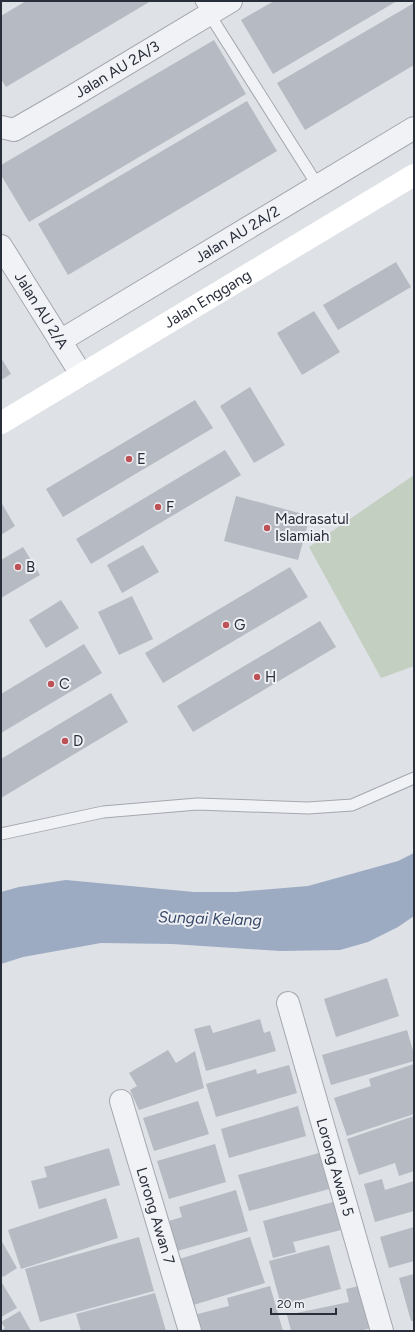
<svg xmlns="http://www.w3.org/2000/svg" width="415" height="1332" font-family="Figtree,sans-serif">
<rect width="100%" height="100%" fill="#dee1e6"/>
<path fill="#c3cfc0" d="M 414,475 L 414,666 L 381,678 L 309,547 Z"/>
<path fill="#9dabc2" d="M 414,853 L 414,916 L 398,927 L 368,942 L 340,950 L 280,951 L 172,944 L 101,943 L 23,957 L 1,964 L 1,892 L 19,887 L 66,880 L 194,892 L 236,892 L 308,886 L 398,861 Z"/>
<path fill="#b6bac2" d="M 26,1 L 151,1 L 6,87 L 1,79 L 1,16 Z
M 274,1 L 397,1 L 273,74 L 241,20 Z
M 414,3 L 414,65 L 305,130 L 277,83 Z
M 214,40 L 246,94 L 29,222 L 1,175 L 1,165 Z
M 247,101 L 277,151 L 68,275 L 38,224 Z
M 396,262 L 411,287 L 338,330 L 323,305 Z
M 314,311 L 340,352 L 302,375 L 277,333 Z
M 1,358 L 11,374 L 1,380 Z
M 250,387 L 285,445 L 254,463 L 220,406 Z
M 195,400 L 213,428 L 63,517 L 46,489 Z
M 225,450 L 241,475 L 91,564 L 76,539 Z
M 236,496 L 310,516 L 298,560 L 224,541 Z
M 1,502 L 15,526 L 1,535 Z
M 143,545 L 159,572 L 122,593 L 107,565 Z
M 23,547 L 40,575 L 1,598 L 1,560 Z
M 290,567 L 308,597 L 163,683 L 145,653 Z
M 132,596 L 153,639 L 119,655 L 98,612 Z
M 61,600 L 79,628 L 46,648 L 29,620 Z
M 320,621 L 336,647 L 193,732 L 177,706 Z
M 84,644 L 102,673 L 1,733 L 1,694 Z
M 111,693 L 128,722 L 1,798 L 1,759 Z
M 387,978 L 399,1016 L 336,1037 L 324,999 Z
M 260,1019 L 264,1033 L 270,1031 L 276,1051 L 206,1071 L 194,1029 L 210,1025 L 213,1033 Z
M 407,1030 L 414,1054 L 414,1061 L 331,1085 L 322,1055 Z
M 168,1050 L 176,1063 L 195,1051 L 204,1088 L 139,1110 L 130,1090 L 137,1086 L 129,1073 Z
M 414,1064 L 414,1114 L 347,1136 L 334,1098 L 371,1086 L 369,1079 Z
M 289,1065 L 297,1093 L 216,1117 L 206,1084 L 256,1069 L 257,1074 Z
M 198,1101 L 209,1134 L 154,1151 L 143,1118 Z
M 298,1106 L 306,1136 L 229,1158 L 221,1129 Z
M 414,1116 L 414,1171 L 399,1176 L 395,1163 L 359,1175 L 347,1139 Z
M 215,1144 L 226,1182 L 169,1199 L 157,1161 Z
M 109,1148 L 120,1185 L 39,1209 L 31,1181 L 47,1177 L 44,1167 Z
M 319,1153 L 329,1189 L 249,1211 L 238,1175 Z
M 382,1179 L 385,1190 L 414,1181 L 414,1211 L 375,1222 L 364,1184 Z
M 236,1190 L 248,1231 L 177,1251 L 169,1221 L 182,1217 L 179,1207 Z
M 106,1198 L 118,1238 L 21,1269 L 8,1230 Z
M 333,1202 L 341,1230 L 293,1242 L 296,1252 L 273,1258 L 263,1221 Z
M 414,1227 L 414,1261 L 389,1268 L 380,1237 Z
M 139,1237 L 154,1291 L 40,1322 L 25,1269 Z
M 250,1237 L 265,1283 L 187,1307 L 173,1261 Z
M 1,1240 L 17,1268 L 3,1277 L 1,1274 Z
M 329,1245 L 341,1289 L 281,1305 L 269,1261 Z
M 414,1274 L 414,1321 L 411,1321 L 399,1278 Z
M 1,1281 L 17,1308 L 1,1317 Z
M 363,1285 L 372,1328 L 358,1331 L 291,1331 L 287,1315 L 349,1302 L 346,1289 Z
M 270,1286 L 283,1331 L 194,1331 L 190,1316 L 229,1306 L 227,1298 Z
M 155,1293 L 166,1331 L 81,1331 L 76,1314 Z
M 20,1311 L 31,1331 L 1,1331 L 5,1328 L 1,1322 Z"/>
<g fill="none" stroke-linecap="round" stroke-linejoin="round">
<g stroke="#a4a8af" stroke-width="13">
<path id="service" d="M 201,1 L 318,186
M 1,834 L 103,812 L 197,804 L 308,808 L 352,805 L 414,778"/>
</g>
<g stroke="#a4a8af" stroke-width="24">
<g id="minor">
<path id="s1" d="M 1,127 L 14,130 L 73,96 L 231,1"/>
<path id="s2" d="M 60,341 L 414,128"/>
<path id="s3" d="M 288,1003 L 382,1331"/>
<path id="s4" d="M 121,1101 L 190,1331"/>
</g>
</g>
<g stroke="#a4a8af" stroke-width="24">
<g id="tertiary">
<path id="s5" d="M 1,246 L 81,374"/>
</g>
</g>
<use href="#service" stroke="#f1f2f5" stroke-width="11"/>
<use href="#minor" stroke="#f1f2f5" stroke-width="22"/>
<use href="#tertiary" stroke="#f1f2f5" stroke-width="22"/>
<path stroke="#fff" stroke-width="22" id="s6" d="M 1,423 L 414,175"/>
</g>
<g fill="#bd5156" stroke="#eef0f4" stroke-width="1.5">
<circle cx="129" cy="459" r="4"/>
<circle cx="158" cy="507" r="4"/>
<circle cx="267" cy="528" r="4"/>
<circle cx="18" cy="567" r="4"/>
<circle cx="226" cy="625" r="4"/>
<circle cx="257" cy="677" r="4"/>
<circle cx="51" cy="684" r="4"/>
<circle cx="65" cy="741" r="4"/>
</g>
<g text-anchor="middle" stroke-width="4" stroke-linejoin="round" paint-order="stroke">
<g font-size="15" fill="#292e3b" stroke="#eef0f4">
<text dy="5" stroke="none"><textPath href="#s1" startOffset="133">Jalan AU 2A/3</textPath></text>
<text dy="5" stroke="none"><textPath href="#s2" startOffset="207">Jalan AU 2A/2</textPath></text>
<text dy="5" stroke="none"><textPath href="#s6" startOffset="241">Jalan Enggang</textPath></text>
<text dy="5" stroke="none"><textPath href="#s5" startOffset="76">Jalan AU 2/A</textPath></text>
<text dy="5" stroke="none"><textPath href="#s3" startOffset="171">Lorong Awan 5</textPath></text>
<text dy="5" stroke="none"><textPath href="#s4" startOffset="120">Lorong Awan 7</textPath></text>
</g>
<g font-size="15" fill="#292e3b" stroke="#eef0f4" text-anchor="start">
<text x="137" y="464">E</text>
<text x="166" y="512">F</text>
<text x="275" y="524">Madrasatul<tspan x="275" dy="17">Islamiah</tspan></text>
<text x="26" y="572">B</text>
<text x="234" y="630">G</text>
<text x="265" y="682">H</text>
<text x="59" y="689">C</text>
<text x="73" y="746">D</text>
</g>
<g font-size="16" font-style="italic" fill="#38496a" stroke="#eef0f4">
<text transform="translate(210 918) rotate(2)" y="6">Sungai Kelang</text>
</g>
</g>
<rect width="415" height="1332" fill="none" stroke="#292e3b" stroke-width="4"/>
<path d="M271 1308v6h65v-6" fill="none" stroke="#292e3b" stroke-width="2"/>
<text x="277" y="1308" font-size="12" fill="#292e3b" stroke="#eef0f4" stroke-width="3" paint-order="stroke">20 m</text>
</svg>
